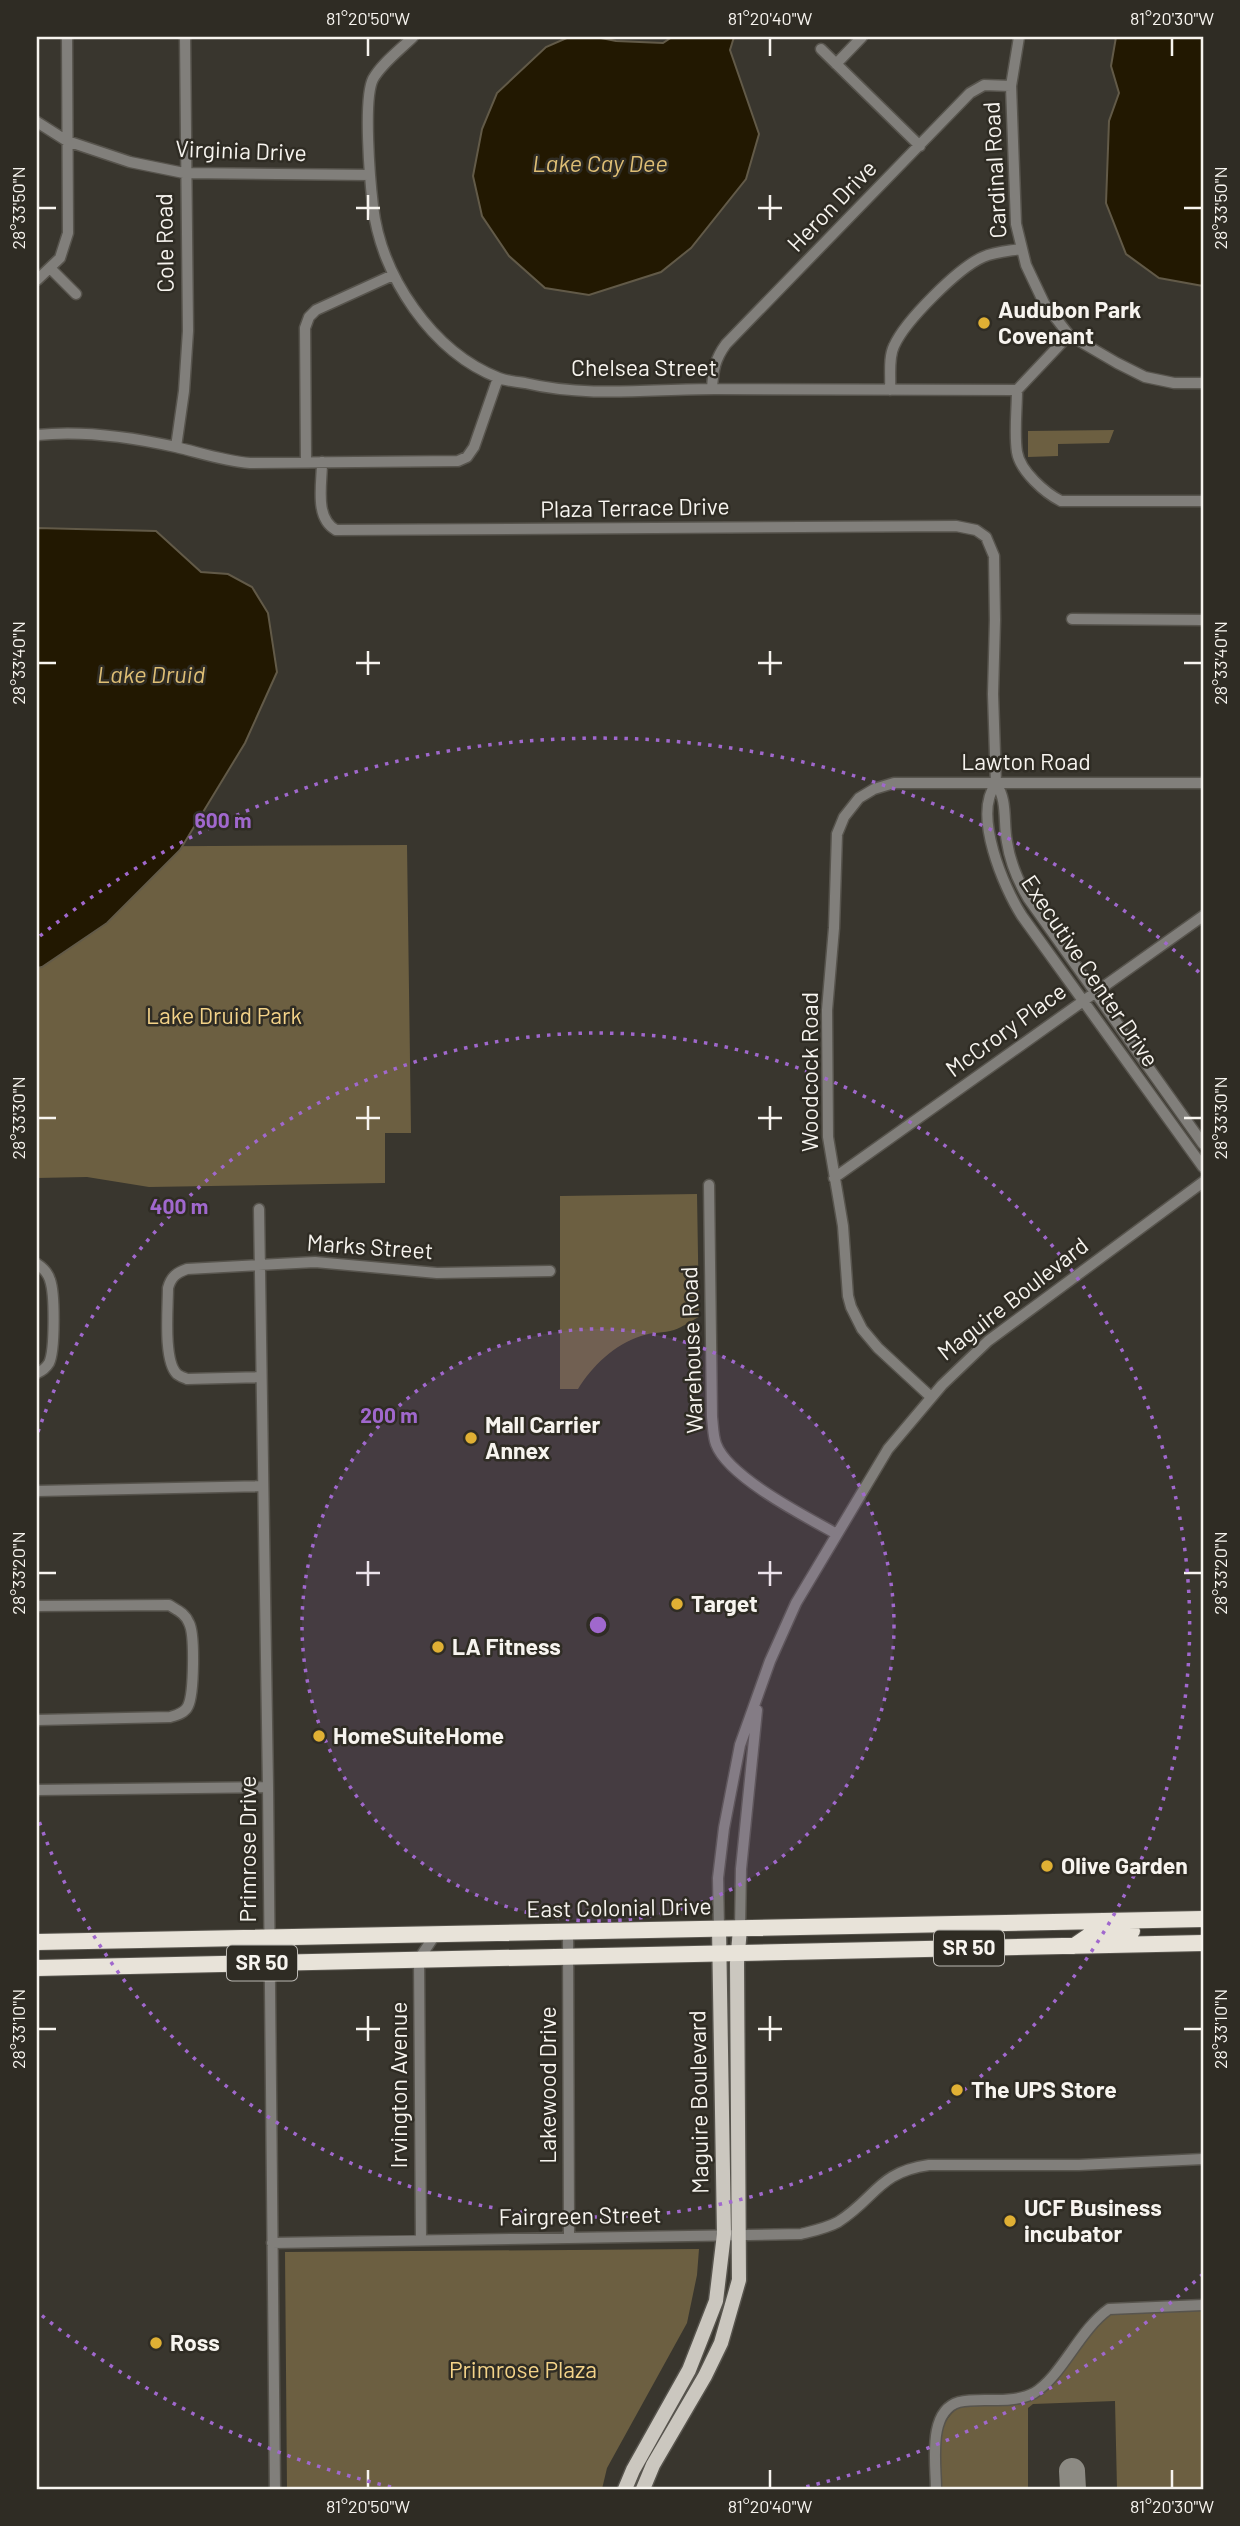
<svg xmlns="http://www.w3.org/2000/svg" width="1240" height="2526" font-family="Barlow,sans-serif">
<rect width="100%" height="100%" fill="#39362e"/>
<path fill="#6c5f41" d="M 1114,430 L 1109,443 L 1058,444 L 1058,456 L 1028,457 L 1028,431 Z
M 407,845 L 411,1133 L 385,1133 L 385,1183 L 149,1187 L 87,1177 L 37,1178 L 37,847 Z
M 697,1194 L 699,1317 C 691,1321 683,1327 674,1330 C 664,1333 652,1332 641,1336 C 615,1344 592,1366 578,1389 L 560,1389 L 560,1196 Z
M 699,2249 L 697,2275 L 687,2323 L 607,2468 L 602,2489 L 287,2489 L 285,2252 Z
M 1203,2307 L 1203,2489 L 1117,2489 L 1115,2401 L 1033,2404 L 1028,2408 L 1028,2489 L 942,2489 C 941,2457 931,2421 965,2404 L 1022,2403 L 1095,2326 L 1114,2310 Z"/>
<path fill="#221801" stroke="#625a48" stroke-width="2" d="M 569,37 L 596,37 L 616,41 L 663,43 L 672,37 L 734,37 L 730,50 L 759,134 L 746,179 L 691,248 L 661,272 L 589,295 L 545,288 L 509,256 L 482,216 L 473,176 L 482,129 L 497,93 L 546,47 Z
M 1116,37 L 1203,37 L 1203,286 L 1159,278 L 1126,254 L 1106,203 L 1109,121 L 1119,93 L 1111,66 Z
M 37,528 L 156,531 L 201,572 L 228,574 L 252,587 L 268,613 L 277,672 L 245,743 L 180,850 L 107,923 L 42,967 L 37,968 Z"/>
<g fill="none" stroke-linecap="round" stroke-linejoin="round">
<path stroke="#8c8a83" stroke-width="26" d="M 1072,2471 L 1073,2489"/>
<g stroke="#57544d" stroke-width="13">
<path id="minor" d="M 413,37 C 401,49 382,63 373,79 C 363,99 370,181 373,206 C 381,276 432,352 499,378 C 507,381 516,382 525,383 C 588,398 651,389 715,389 C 815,389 916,390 1017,390
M 1019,37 L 1011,86 L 1016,224 L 1026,265 L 1044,303 L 1069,335 L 1117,363 L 1145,377 L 1174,383 L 1203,383
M 821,49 L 920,146
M 836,64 L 862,37
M 37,122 L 67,141 L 130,162 L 184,173 L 370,175
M 50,268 L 76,294
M 37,280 L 60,258 L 68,233 L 67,37
M 1069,335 L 1017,390 C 1017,410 1014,433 1017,452 C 1020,471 1045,493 1061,501 L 1203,501
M 712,389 C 713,370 715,359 726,344 L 970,93 L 984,85 L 1011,86
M 890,390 C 891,376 888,358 894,346 C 905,321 958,268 983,257 C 994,252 1008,251 1020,249
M 37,435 C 83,430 131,437 176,447 C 201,453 224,461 250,463 L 458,461 L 467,457 L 474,447 L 498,378
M 176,447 L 184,391 L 188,331 L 185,37
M 306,462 L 305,328 L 309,317 L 316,310 L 393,275
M 322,462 C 322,484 314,518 336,530 L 956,526 L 976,530 L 986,537 L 994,556 L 995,620 L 993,694 L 996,784 C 972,814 1004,888 1022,916 L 1203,1167
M 1072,619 L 1203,620
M 996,784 C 1008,800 1003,823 1007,842 C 1010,862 1018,881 1028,898 L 1203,1144
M 834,1178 L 1203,916
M 709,1185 L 712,1417 C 713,1425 713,1436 716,1444 C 728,1477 806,1517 837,1534
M 259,1209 L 268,1787 L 275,2489
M 37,1264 C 43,1268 48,1273 50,1280 C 55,1294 55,1351 49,1363 C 46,1368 42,1371 37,1373
M 261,1377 L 187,1379 C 185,1378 179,1376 177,1374 C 163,1361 168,1307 168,1288 C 171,1277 176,1273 187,1269 L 315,1262 L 437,1273 L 550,1271
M 931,1397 L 878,1348 L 862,1329 L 851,1307 L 848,1296 L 843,1226 L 828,1137 L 827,1010 L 834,928 L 837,834 L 844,817 L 859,798 L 874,789 L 894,783 L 1203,783
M 37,1491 L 262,1486
M 37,1606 L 169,1605 C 177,1610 185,1613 189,1623 C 195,1634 194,1694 188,1706 C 185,1713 177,1715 170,1717 L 37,1720
M 37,1790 L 268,1787
M 719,1928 L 718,1878 L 724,1828 L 740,1745 L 770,1661 L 796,1603 L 888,1449 L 942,1385 L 988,1341 L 1203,1182
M 740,1929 L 741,1869 L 757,1710
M 568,1932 L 569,2238
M 421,2239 L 419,1959 L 435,1935
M 272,2243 L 801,2234 C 813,2231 827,2228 838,2222 C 876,2198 878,2172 929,2165 L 1079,2165 L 1203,2159
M 936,2489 C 936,2464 927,2411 959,2402 C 971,2399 985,2400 997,2400 C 1009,2400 1023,2399 1034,2393 C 1062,2376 1079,2330 1109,2309 L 1203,2305"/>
</g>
<g stroke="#57544d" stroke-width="17">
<path id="major" d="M 625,2489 L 633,2470 L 689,2370 L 716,2301 L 724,2234 L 719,1928
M 643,2489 L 653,2465 L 705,2376 L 721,2343 L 739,2280 L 737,1963 L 740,1929"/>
</g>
<g stroke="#57544d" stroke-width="18">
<path id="highway" d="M 37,1942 L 1203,1919
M 1074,1946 L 1093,1933 L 1132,1931
M 37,1968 L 1203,1943"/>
</g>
<use href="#minor" stroke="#817f7b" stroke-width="10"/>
<use href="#major" stroke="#cbc7bf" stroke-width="14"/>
<use href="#highway" stroke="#e8e3d9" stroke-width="16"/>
</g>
<path fill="none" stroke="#f7f4ef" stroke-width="2.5" d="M 368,38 L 368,56M 770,38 L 770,56M 1172,38 L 1172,56M 368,195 L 368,220M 770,195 L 770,220M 38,208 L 56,208M 356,208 L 380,208M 758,208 L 782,208M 1184,208 L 1202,208M 368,651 L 368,675M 770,651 L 770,675M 38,663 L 56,663M 356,663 L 380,663M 758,663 L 782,663M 1184,663 L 1202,663M 368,1106 L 368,1130M 770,1106 L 770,1130M 38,1118 L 56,1118M 356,1118 L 380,1118M 758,1118 L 782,1118M 1184,1118 L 1202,1118M 368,1561 L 368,1586M 770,1561 L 770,1586M 38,1573 L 56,1573M 356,1573 L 380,1573M 758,1573 L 782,1573M 1184,1573 L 1202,1573M 368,2016 L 368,2041M 770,2016 L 770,2041M 38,2029 L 56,2029M 356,2029 L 380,2029M 758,2029 L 782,2029M 1184,2029 L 1202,2029M 368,2470 L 368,2488M 770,2470 L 770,2488M 1172,2470 L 1172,2488"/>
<circle cx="598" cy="1625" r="296" fill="#a068cd" fill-opacity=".12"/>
<g fill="none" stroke="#a068cd" stroke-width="3.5" stroke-dasharray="3.5 7">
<circle cx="598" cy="1625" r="296"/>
<path d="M38 1432A592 592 0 1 1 38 1818"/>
<path d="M1203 2274A887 887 0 0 1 805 2487M391 2487A887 887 0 0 1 40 2314M40 936A887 887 0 0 1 1203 976"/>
</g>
<g fill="#e0b034" stroke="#2f2c24" stroke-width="2.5">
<circle cx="984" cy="323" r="7"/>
<circle cx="471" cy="1438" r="7"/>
<circle cx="677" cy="1604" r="7"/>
<circle cx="438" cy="1647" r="7"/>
<circle cx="319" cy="1736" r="7"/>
<circle cx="1047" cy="1866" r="7"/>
<circle cx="957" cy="2090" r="7"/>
<circle cx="1010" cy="2221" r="7"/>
<circle cx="156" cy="2343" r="7"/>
</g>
<g text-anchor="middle" stroke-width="5" stroke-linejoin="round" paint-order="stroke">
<g fill="#2f2c24" stroke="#bbb8b2" stroke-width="2">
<rect x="934" y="1930.5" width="70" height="35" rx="5"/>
<rect x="227" y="1945.5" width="70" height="35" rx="5"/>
</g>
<g font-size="21" font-weight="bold" fill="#f7f4ef">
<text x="969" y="1955">SR 50</text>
<text x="262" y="1970">SR 50</text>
</g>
<g font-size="23" fill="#f7f4ef" stroke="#2f2c24">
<text transform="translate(241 151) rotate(2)" y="8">Virginia Drive</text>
<text transform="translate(995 170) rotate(-93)" y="8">Cardinal Road</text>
<text transform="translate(832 206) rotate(-46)" y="8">Heron Drive</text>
<text transform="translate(165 243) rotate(-91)" y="8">Cole Road</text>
<text x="644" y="376">Chelsea Street</text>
<text transform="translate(635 508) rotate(-1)" y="8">Plaza Terrace Drive</text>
<text x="1026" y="770">Lawton Road</text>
<text transform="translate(1090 971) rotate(56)" y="8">Executive Center Drive</text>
<text transform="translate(1006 1030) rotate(-36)" y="8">McCrory Place</text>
<text transform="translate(810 1072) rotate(-90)" y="8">Woodcock Road</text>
<text transform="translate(370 1247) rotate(4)" y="8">Marks Street</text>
<text transform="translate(1013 1299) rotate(-38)" y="8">Maguire Boulevard</text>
<text transform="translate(692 1350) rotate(-92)" y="8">Warehouse Road</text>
<text transform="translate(248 1849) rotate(-90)" y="8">Primrose Drive</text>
<text transform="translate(619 1908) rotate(-1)" y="8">East Colonial Drive</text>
<text transform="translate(399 2085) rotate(-90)" y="8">Irvington Avenue</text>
<text transform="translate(548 2085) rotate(-90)" y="8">Lakewood Drive</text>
<text transform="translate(699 2102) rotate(-91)" y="8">Maguire Boulevard</text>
<text transform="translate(580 2216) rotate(-1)" y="8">Fairgreen Street</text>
</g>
<g font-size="23" font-weight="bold" fill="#f7f4ef" stroke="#2f2c24" text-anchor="start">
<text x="998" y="318">Audubon Park<tspan x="998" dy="26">Covenant</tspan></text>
<text x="485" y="1433">Mall Carrier<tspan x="485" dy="26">Annex</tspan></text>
<text x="691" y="1612">Target</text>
<text x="452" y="1655">LA Fitness</text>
<text x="333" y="1744">HomeSuiteHome</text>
<text x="1061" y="1874">Olive Garden</text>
<text x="971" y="2098">The UPS Store</text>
<text x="1024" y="2216">UCF Business<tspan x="1024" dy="26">incubator</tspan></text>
<text x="170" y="2351">Ross</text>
</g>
<g font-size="23" fill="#f4d389" stroke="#2f2c24">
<text x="224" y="1024">Lake Druid Park</text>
<text x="523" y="2378">Primrose Plaza</text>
</g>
<g font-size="24" font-style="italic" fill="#debe75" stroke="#2f2c24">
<text x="600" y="172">Lake Cay Dee</text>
<text x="151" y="683">Lake Druid</text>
</g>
</g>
<circle cx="598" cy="1625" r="10" fill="#a068cd" stroke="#2f2c24" stroke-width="3.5"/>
<g font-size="21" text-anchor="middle" font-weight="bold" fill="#a068cd" stroke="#2f2c24" stroke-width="5" stroke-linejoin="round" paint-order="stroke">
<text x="223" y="828">600 m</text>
<text x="179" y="1214">400 m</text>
<text x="389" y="1423">200 m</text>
</g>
<rect width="1240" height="2526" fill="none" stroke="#2f2c24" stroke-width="77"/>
<rect x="38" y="38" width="1164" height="2450" fill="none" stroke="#f7f4ef" stroke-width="2.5"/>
<g font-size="18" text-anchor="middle" fill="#f7f4ef">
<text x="368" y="25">81°20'50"W</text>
<text x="770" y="25">81°20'40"W</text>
<text x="1172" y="25">81°20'30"W</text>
<text transform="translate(19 208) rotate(-90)" y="6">28°33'50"N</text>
<text transform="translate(1221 208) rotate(-90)" y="6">28°33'50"N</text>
<text transform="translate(19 663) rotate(-90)" y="6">28°33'40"N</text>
<text transform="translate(1221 663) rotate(-90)" y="6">28°33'40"N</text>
<text transform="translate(19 1118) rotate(-90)" y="6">28°33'30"N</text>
<text transform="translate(1221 1118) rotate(-90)" y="6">28°33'30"N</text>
<text transform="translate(19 1573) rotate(-90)" y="6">28°33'20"N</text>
<text transform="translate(1221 1573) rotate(-90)" y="6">28°33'20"N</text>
<text transform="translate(19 2029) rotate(-90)" y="6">28°33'10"N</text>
<text transform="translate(1221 2029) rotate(-90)" y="6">28°33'10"N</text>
<text x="368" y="2513">81°20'50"W</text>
<text x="770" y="2513">81°20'40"W</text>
<text x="1172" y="2513">81°20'30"W</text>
</g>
</svg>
